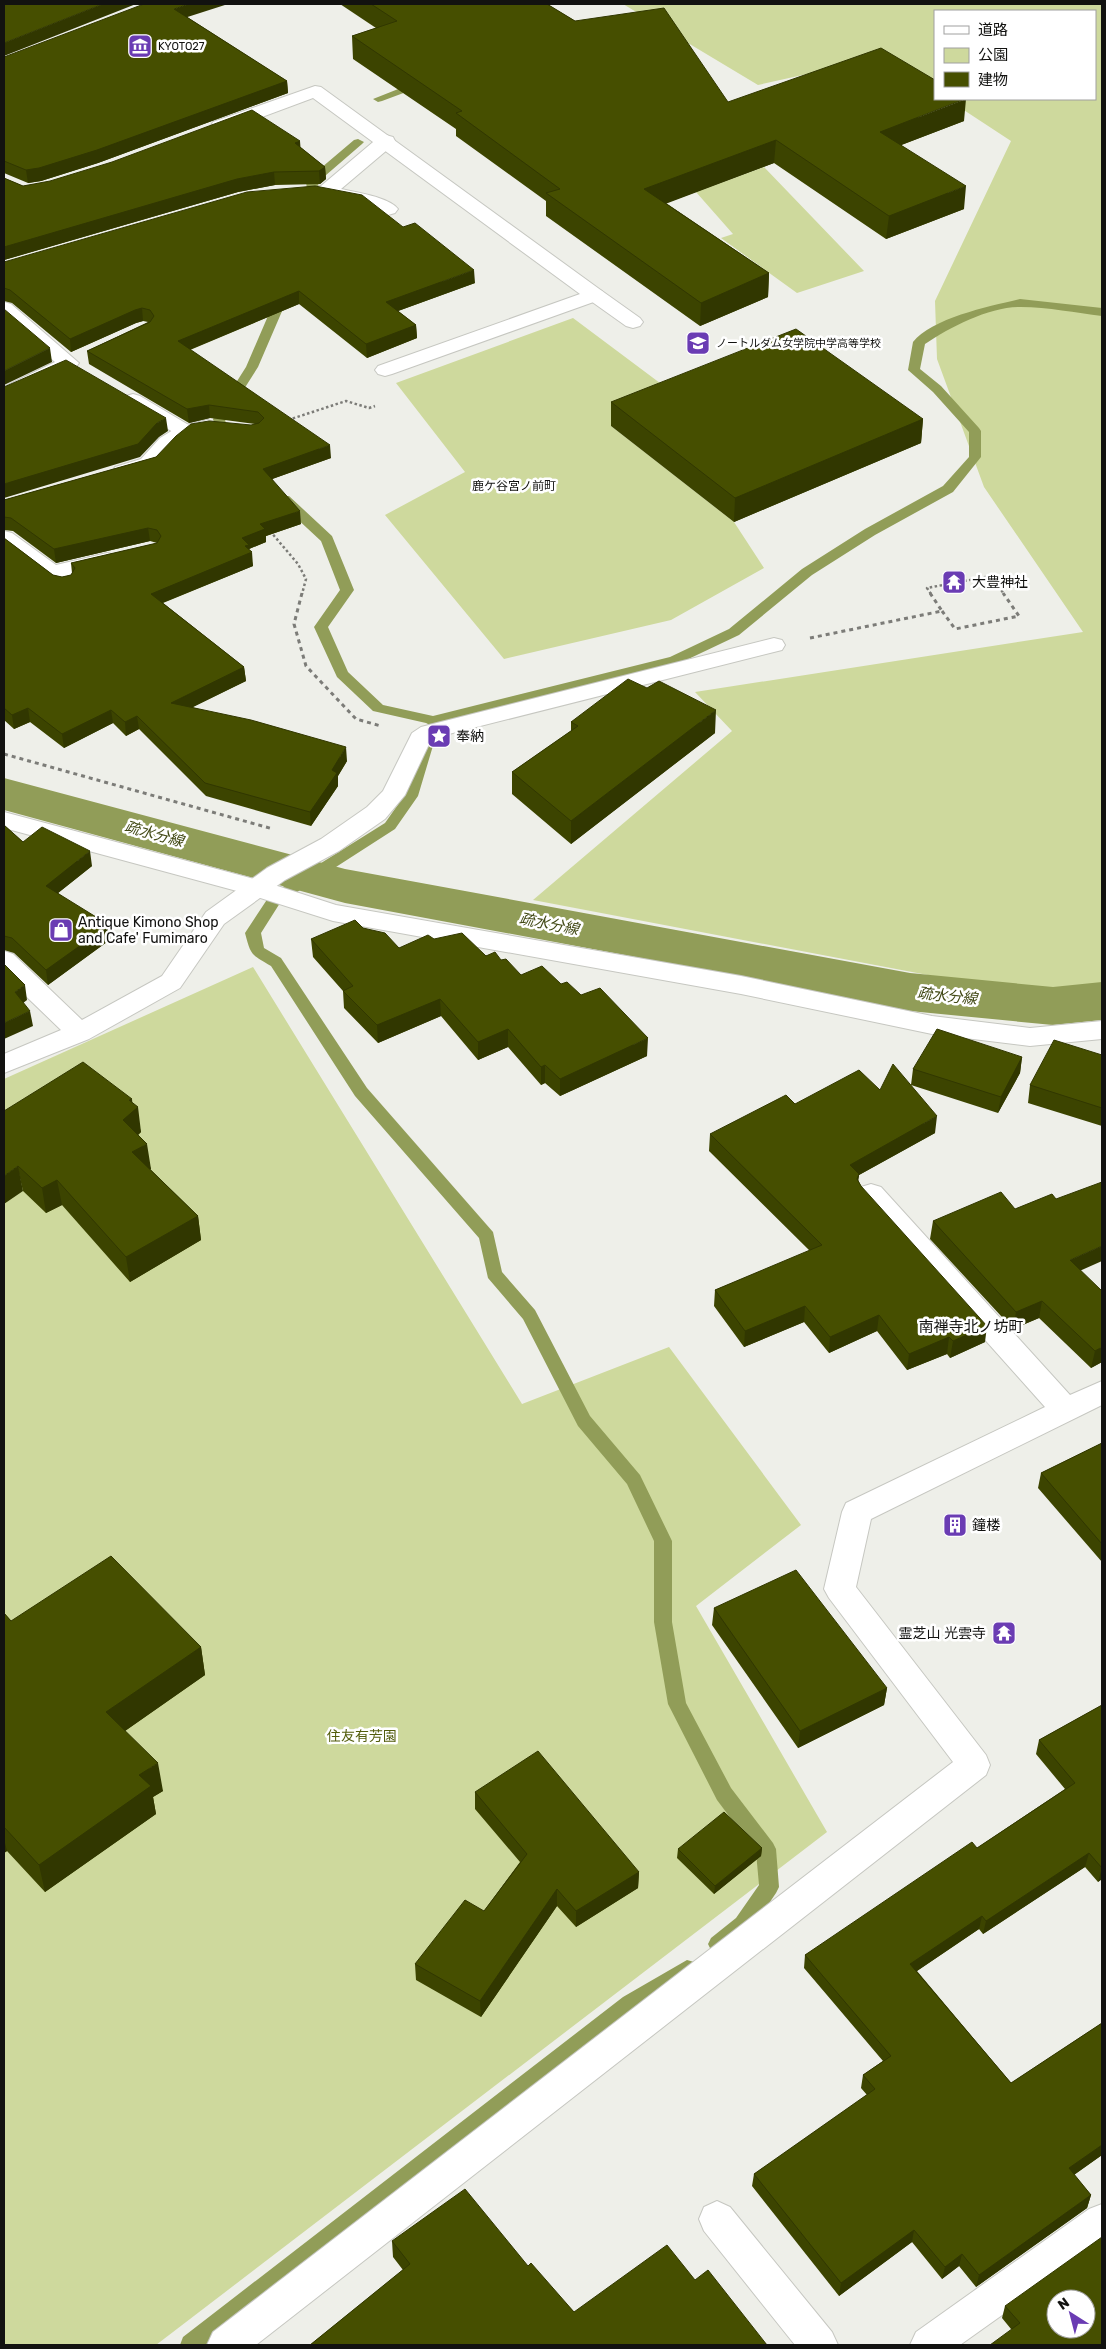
<svg xmlns="http://www.w3.org/2000/svg" width="1106" height="2349" font-family="Rubik,'Noto Sans JP',sans-serif">
<rect width="100%" height="100%" fill="#eeefe9"/>
<path fill="#ced99d" d="M 623,4 L 1102,4 L 1102,987 L 1012,991 L 533,900 L 732,731 L 695,692 L 1083,632 L 984,487 L 937,359 L 935,301 L 1011,141 L 947,99 L 1095,99 L 1095,11 L 935,11 L 935,90 L 884,57 L 758,85 Z
M 764,167 L 864,271 L 797,293 L 721,238 L 733,234 L 696,192 Z
M 573,318 L 680,398 L 611,426 L 734,522 L 764,568 L 671,620 L 504,659 L 385,515 L 465,472 L 396,383 Z
M 253,967 L 522,1404 L 669,1347 L 801,1525 L 696,1606 L 827,1832 L 156,2345 L 4,2345 L 4,1079 Z"/>
<g fill="none" stroke-linecap="round" stroke-linejoin="round">
<path fill="#919d58" fill-rule="evenodd" d="M 421,80 L 426,83 L 425,85 L 382,101 L 378,102 L 373,99 Z
M 358,139 L 364,142 L 362,144 L 318,182 L 320,199 L 314,209 L 306,209 L 304,207 L 308,199 L 306,181 L 308,179 L 354,140 Z
M 283,291 L 289,295 L 258,367 L 225,419 L 230,444 L 224,448 L 220,447 L 213,419 L 246,367 L 277,295 Z
M 1020,299 L 1102,308 L 1102,316 C 1076,313 1048,307 1021,307 C 991,306 950,327 925,344 L 920,369 L 941,386 L 979,428 L 981,431 L 981,457 L 953,492 L 875,535 L 812,575 L 739,635 L 680,663 L 438,723 L 432,726 L 426,723 L 373,711 L 337,677 L 314,627 L 340,590 L 321,541 L 279,502 L 278,499 L 279,496 L 289,496 L 332,536 L 354,590 L 328,627 L 348,672 L 383,705 L 433,716 L 670,657 L 729,629 L 802,569 L 865,529 L 943,486 L 969,457 L 969,432 L 933,392 L 908,370 L 913,342 C 932,318 990,306 1020,299 Z
M 428,735 L 435,739 L 418,796 L 395,829 L 280,903 L 261,933 L 264,948 L 281,958 L 367,1088 L 493,1232 L 502,1272 L 535,1310 L 590,1416 L 640,1475 L 672,1541 L 672,1622 L 686,1703 L 731,1788 L 773,1843 L 776,1849 L 779,1887 L 776,1893 C 760,1916 745,1943 718,1953 L 711,1950 L 708,1944 L 711,1938 L 736,1918 L 759,1885 L 756,1852 L 717,1800 L 668,1704 L 654,1622 L 654,1541 L 627,1484 L 578,1426 L 523,1319 L 488,1278 L 479,1238 L 355,1096 L 271,966 C 251,954 251,956 245,933 L 270,895 L 385,823 L 404,796 L 421,739 Z
M 687,1960 L 694,1962 L 697,1969 L 694,1976 L 637,2011 L 209,2345 L 180,2345 L 183,2337 L 623,1997 Z"/>
<path fill="#919d58" fill-rule="evenodd" d="M 4,778 L 345,869 L 910,973 L 1053,987 L 1102,982 L 1102,1020 L 1053,1025 L 910,1011 L 775,983 L 345,903 L 4,810 Z"/>
<g stroke="#c6c7c1" stroke-width="2">
<path id="service" d="M 386,135 L 393,137 L 395,141 L 393,145 L 341,189 C 355,192 389,197 398,209 L 395,213 L 388,215 L 360,205 L 313,196 L 310,192 L 313,188 L 321,186 L 379,137 Z
M 595,289 L 602,291 L 640,318 L 643,322 L 640,326 L 633,328 L 626,326 L 588,299 L 585,295 L 588,291 Z
M 4,302 L 11,304 L 79,363 L 76,367 L 4,401 L 4,387 L 55,362 L 4,318 Z
M 133,394 L 140,396 L 192,427 L 196,431 L 192,435 L 185,437 L 178,435 L 126,404 L 123,400 L 126,396 Z
M 4,531 L 12,533 L 56,565 L 107,553 L 115,555 L 118,560 L 115,565 L 69,575 L 75,582 L 72,587 L 64,589 L 56,587 L 4,548 Z
M 4,812 L 265,882 L 336,905 L 741,976 L 932,1016 L 1030,1028 L 1102,1021 L 1102,1039 L 1030,1046 L 932,1034 L 741,994 L 333,921 L 248,894 L 4,828 Z
M 1102,2204 L 1102,2244 L 960,2345 L 910,2345 L 916,2332 L 1089,2209 Z"/>
</g>
<g stroke="#c6c7c1" stroke-width="2">
<path id="minor" d="M 315,86 L 321,87 L 602,291 L 605,295 L 602,299 L 392,374 L 385,376 L 378,374 L 375,370 L 378,366 L 580,294 L 313,98 L 227,130 L 213,130 L 211,126 L 213,122 Z
M 207,420 L 214,422 L 218,426 L 214,430 L 192,436 L 176,448 L 157,469 L 123,478 L 115,477 L 112,472 L 115,467 L 141,459 L 160,438 L 178,427 Z
M 774,638 L 782,640 L 785,645 L 782,650 L 437,737 L 430,742 L 405,795 L 385,819 L 339,851 L 285,880 L 224,924 L 180,988 L 89,1039 L 4,1073 L 4,1054 L 61,1030 L 4,975 L 4,951 L 13,954 L 82,1020 L 162,976 L 206,912 L 267,868 L 321,839 L 367,807 L 383,791 L 412,733 L 421,727 Z
M 871,1184 L 881,1187 L 1070,1395 L 1102,1381 L 1102,1405 L 871,1519 L 856,1587 L 986,1755 L 990,1765 L 986,1775 L 256,2345 L 207,2345 L 213,2332 L 953,1762 L 829,1598 L 824,1589 L 842,1512 L 846,1503 L 1045,1407 L 861,1201 L 857,1194 L 861,1187 Z
M 717,2201 L 730,2207 L 832,2332 L 838,2345 L 795,2345 L 704,2231 L 699,2219 L 704,2207 Z"/>
</g>
<path stroke="#7c7c78" stroke-width="2.5" stroke-dasharray="2.5 2.5" stroke-linecap="butt" d="M 288,420 L 346,401 L 369,408 L 375,406
M 270,531 L 298,564 L 306,579 L 302,594
M 931,594 L 927,588 L 991,576 L 1004,594"/>
<path stroke="#7c7c78" stroke-width="3" stroke-dasharray="4 4" stroke-linecap="butt" d="M 302,593 L 294,624 L 306,666 L 356,719 L 381,726
M 930,593 L 942,611
M 942,611 L 955,629 L 1019,616 L 1003,593
M 810,638 L 942,611
M 4,754 L 273,829"/>
<use href="#service" fill="#fff" fill-rule="evenodd"/>
<use href="#minor" fill="#fff" fill-rule="evenodd"/>
</g>
<path fill="#3c4400" d="M 340,4 L 547,4 L 575,21 L 728,102 L 964,121 L 901,145 L 964,209 L 886,239 L 774,163 L 666,203 L 769,273 L 768,297 L 700,326 L 546,216 L 546,201 L 456,136 L 456,129 L 353,59 L 352,36 L 376,28 Z
M 187,17 L 287,81 L 288,93 L 98,163 L 41,181 L 28,183 L 4,173 L 4,57 Z
M 300,141 L 300,147 L 325,167 L 326,179 L 320,184 L 275,185 L 238,192 L 4,260 L 4,178 L 23,186 Z
M 4,262 L 475,283 L 398,311 L 416,325 L 417,338 L 367,358 L 299,304 L 190,350 L 331,458 L 272,479 L 301,524 L 266,536 L 266,542 L 249,549 L 253,566 L 163,603 L 244,667 L 246,681 L 192,707 L 347,761 L 338,776 L 338,786 L 311,826 L 206,796 L 139,729 L 126,736 L 113,723 L 64,748 L 30,722 L 14,729 L 4,720 L 4,538 L 53,575 L 62,577 L 71,575 L 72,573 L 71,563 L 157,543 L 150,541 L 56,563 L 13,531 L 4,530 L 4,500 L 156,457 L 255,424 L 210,418 L 189,423 L 89,364 L 87,351 L 148,322 L 143,321 L 136,323 L 71,352 L 12,303 L 4,301 Z
M 611,402 L 923,419 L 921,443 L 734,522 L 611,426 Z
M 647,688 L 715,733 L 571,844 L 512,794 L 512,772 L 571,731 L 571,722 Z
M 4,825 L 23,842 L 92,866 L 58,893 L 111,939 L 48,985 L 14,953 L 4,950 Z
M 363,928 L 399,948 L 434,939 L 501,960 L 521,975 L 561,984 L 647,1056 L 560,1096 L 545,1083 L 541,1085 L 508,1047 L 478,1060 L 441,1016 L 378,1043 L 344,1008 L 343,991 L 313,957 L 311,939 Z
M 1102,1055 L 1102,1126 L 1028,1103 L 1030,1085 Z
M 1022,1057 L 1020,1073 L 998,1113 L 911,1085 L 913,1069 Z
M 880,1090 L 935,1133 L 859,1175 L 858,1180 L 861,1186 L 985,1342 L 950,1358 L 947,1354 L 907,1370 L 877,1331 L 829,1353 L 804,1322 L 744,1347 L 714,1306 L 715,1290 L 810,1251 L 709,1151 L 710,1134 L 795,1104 Z
M 132,1103 L 141,1132 L 138,1135 L 151,1169 L 150,1169 L 198,1216 L 201,1240 L 130,1282 L 62,1205 L 46,1213 L 23,1191 L 4,1111 Z
M 1015,1209 L 1081,1271 L 1102,1362 L 1091,1368 L 1039,1318 L 1013,1329 L 930,1239 L 933,1221 Z
M 1102,1443 L 1102,1562 L 1038,1488 L 1041,1473 Z
M 714,1608 L 887,1688 L 884,1705 L 798,1748 L 712,1625 Z
M 4,1613 L 11,1621 L 201,1647 L 205,1675 L 125,1731 L 163,1791 L 153,1797 L 156,1814 L 45,1892 L 7,1851 L 4,1853 Z
M 1102,1705 L 1102,1879 L 1098,1882 L 1085,1867 L 983,1934 L 979,1929 L 917,1971 L 1011,2083 L 1102,2023 L 1102,2155 L 1074,2175 L 1091,2195 L 1087,2208 L 976,2287 L 959,2266 L 942,2279 L 912,2242 L 839,2296 L 752,2186 L 754,2174 L 867,2095 L 861,2088 L 863,2075 L 883,2061 L 804,1968 L 805,1955 L 977,1848 L 1065,1789 L 1036,1754 L 1039,1740 Z
M 475,1792 L 639,1872 L 638,1888 L 576,1927 L 557,1906 L 481,2017 L 416,1980 L 415,1964 L 484,1911 L 520,1862 L 475,1809 Z
M 762,1848 L 761,1856 L 714,1894 L 677,1858 L 678,1849 Z
M 392,2241 L 528,2266 L 574,2312 L 695,2280 L 767,2345 L 310,2345 L 403,2270 L 393,2257 Z
M 1005,2306 L 1102,2345 L 1011,2329 L 1002,2318 Z"/>
<path fill="#313700" d="M 103,4 L 136,4 L 4,56 L 4,43 Z
M 189,4 L 228,4 L 175,21 L 174,9 Z
M 287,81 L 288,93 L 98,163 L 41,181 L 28,183 L 26,170 Z
M 966,99 L 964,121 L 878,154 L 880,132 Z
M 776,140 L 774,163 L 644,212 L 644,189 Z
M 300,141 L 301,154 L 295,143 Z
M 325,167 L 326,179 L 320,184 L 319,171 Z
M 274,172 L 275,185 L 238,192 L 4,260 L 4,247 L 237,179 Z
M 966,186 L 964,209 L 886,239 L 889,216 Z
M 474,270 L 475,283 L 387,315 L 386,302 Z
M 769,273 L 768,297 L 700,326 L 701,303 Z
M 299,291 L 299,304 L 179,354 L 178,341 Z
M 142,308 L 143,321 L 136,323 L 71,352 L 70,339 L 135,310 Z
M 416,325 L 417,338 L 367,358 L 366,344 Z
M 50,348 L 52,362 L 4,385 L 4,371 Z
M 209,405 L 210,418 L 189,423 L 187,409 Z
M 166,418 L 168,431 L 159,437 L 140,457 L 4,498 L 4,484 L 157,423 Z
M 923,419 L 921,443 L 734,522 L 735,498 Z
M 330,445 L 331,458 L 264,482 L 263,469 Z
M 300,511 L 301,524 L 266,536 L 266,542 L 249,549 L 250,553 L 252,552 L 253,566 L 152,607 L 151,594 L 242,538 L 260,524 Z
M 148,528 L 150,541 L 56,563 L 54,549 Z
M 244,667 L 246,681 L 173,717 L 171,703 Z
M 28,708 L 30,722 L 14,729 L 12,715 Z
M 111,710 L 113,723 L 64,748 L 62,734 Z
M 716,710 L 715,733 L 571,844 L 571,821 Z
M 137,716 L 139,729 L 126,736 L 125,722 Z
M 346,747 L 347,761 L 338,776 L 338,786 L 311,826 L 310,812 L 332,770 Z
M 90,851 L 92,866 L 48,901 L 46,886 Z
M 109,925 L 111,939 L 48,985 L 46,970 Z
M 25,985 L 27,1000 L 18,1007 L 15,992 Z
M 440,999 L 441,1016 L 378,1043 L 377,1025 Z
M 30,1011 L 33,1026 L 4,1039 L 4,1023 Z
M 508,1029 L 508,1047 L 478,1060 L 478,1042 Z
M 648,1038 L 647,1056 L 560,1096 L 560,1079 Z
M 1022,1057 L 1020,1073 L 998,1113 L 1001,1097 Z
M 545,1065 L 545,1083 L 541,1085 L 541,1067 Z
M 132,1099 L 133,1110 L 138,1107 L 141,1132 L 127,1145 L 123,1120 L 129,1100 Z
M 937,1116 L 935,1133 L 859,1175 L 857,1190 L 850,1165 Z
M 147,1144 L 151,1169 L 136,1177 L 132,1152 Z
M 18,1166 L 23,1191 L 4,1204 L 4,1176 Z
M 57,1180 L 62,1205 L 46,1213 L 42,1188 Z
M 198,1216 L 201,1240 L 130,1282 L 126,1257 Z
M 1102,1246 L 1102,1261 L 1066,1277 L 1070,1260 Z
M 1042,1301 L 1039,1318 L 1013,1329 L 1016,1312 Z
M 805,1306 L 804,1322 L 744,1347 L 745,1331 Z
M 879,1315 L 877,1331 L 829,1353 L 830,1337 Z
M 987,1326 L 985,1342 L 950,1358 L 953,1341 Z
M 949,1337 L 947,1354 L 907,1370 L 909,1354 Z
M 1102,1347 L 1102,1362 L 1091,1368 L 1095,1351 Z
M 201,1647 L 205,1675 L 112,1740 L 106,1712 Z
M 887,1688 L 884,1705 L 798,1748 L 800,1731 Z
M 158,1763 L 163,1791 L 153,1797 L 156,1814 L 45,1892 L 39,1865 L 139,1775 Z
M 4,1839 L 7,1851 L 4,1853 Z
M 762,1848 L 761,1856 L 714,1894 L 715,1886 Z
M 1089,1853 L 1085,1867 L 983,1934 L 986,1921 Z
M 1102,1868 L 1102,1879 L 1098,1882 Z
M 639,1872 L 638,1888 L 576,1927 L 576,1911 Z
M 557,1889 L 557,1906 L 481,2017 L 480,2001 Z
M 982,1916 L 979,1929 L 908,1977 L 910,1964 Z
M 1102,2145 L 1102,2155 L 1065,2181 L 1069,2168 Z
M 1091,2195 L 1087,2208 L 976,2287 L 979,2275 Z
M 914,2230 L 912,2242 L 839,2296 L 841,2283 Z
M 962,2254 L 959,2266 L 942,2279 L 945,2267 Z"/>
<path fill="#464f00" stroke="#313700" fill-rule="evenodd" d="M 4,4 L 103,4 L 4,43 Z
M 144,4 L 189,4 L 174,9 L 287,81 L 97,150 L 39,168 L 26,170 L 4,161 L 4,57 Z
M 371,4 L 547,4 L 575,21 L 664,8 L 728,102 L 881,48 L 935,80 L 935,99 L 965,99 L 880,132 L 966,186 L 889,216 L 776,140 L 644,189 L 769,273 L 701,303 L 546,193 L 560,189 L 456,113 L 462,111 L 352,36 L 397,21 Z
M 252,110 L 300,141 L 295,143 L 325,167 L 319,171 L 274,172 L 237,179 L 4,247 L 4,178 L 23,186 L 50,181 L 112,162 Z
M 315,186 L 362,195 L 403,227 L 415,223 L 474,270 L 386,302 L 416,325 L 366,344 L 299,291 L 178,341 L 330,445 L 263,469 L 300,511 L 260,524 L 265,529 L 242,538 L 249,545 L 245,546 L 252,552 L 151,594 L 244,667 L 171,703 L 251,720 L 346,747 L 332,770 L 337,773 L 310,812 L 205,783 L 137,716 L 125,722 L 111,710 L 62,734 L 28,708 L 12,715 L 4,708 L 4,538 L 53,575 L 62,577 L 71,575 L 75,568 L 71,563 L 157,543 L 161,536 L 157,530 L 148,528 L 54,549 L 11,518 L 4,517 L 4,500 L 156,457 L 176,436 L 191,424 L 209,421 L 251,425 L 259,423 L 264,418 L 258,412 L 209,405 L 187,409 L 87,351 L 150,322 L 154,316 L 150,310 L 142,308 L 135,310 L 70,339 L 10,290 L 4,288 L 4,262 L 247,192 Z
M 4,309 L 50,348 L 4,371 Z
M 796,329 L 923,419 L 735,498 L 611,402 Z
M 66,360 L 166,418 L 157,423 L 138,444 L 4,484 L 4,387 Z
M 628,679 L 647,688 L 659,681 L 716,710 L 571,821 L 512,772 L 578,726 L 571,722 Z
M 4,825 L 23,842 L 42,827 L 90,851 L 46,886 L 109,925 L 46,970 L 12,938 L 4,936 Z
M 355,920 L 363,928 L 385,933 L 399,948 L 428,935 L 434,939 L 462,933 L 486,956 L 495,952 L 501,960 L 506,959 L 521,975 L 542,966 L 561,984 L 567,982 L 581,995 L 600,988 L 648,1038 L 560,1079 L 545,1065 L 541,1067 L 508,1029 L 478,1042 L 440,999 L 377,1025 L 343,991 L 353,986 L 311,939 Z
M 4,964 L 25,985 L 15,992 L 30,1011 L 4,1023 Z
M 937,1029 L 1022,1057 L 1001,1097 L 913,1069 Z
M 1054,1040 L 1102,1055 L 1102,1108 L 1030,1085 Z
M 83,1062 L 132,1099 L 129,1100 L 138,1107 L 123,1120 L 147,1144 L 132,1152 L 198,1216 L 126,1257 L 57,1180 L 42,1188 L 18,1166 L 4,1176 L 4,1111 Z
M 893,1064 L 937,1116 L 850,1165 L 859,1174 L 857,1179 L 861,1186 L 987,1326 L 953,1341 L 949,1337 L 909,1354 L 879,1315 L 830,1337 L 805,1306 L 745,1331 L 715,1290 L 822,1245 L 710,1134 L 786,1095 L 795,1104 L 859,1070 L 880,1090 Z
M 1102,1182 L 1102,1246 L 1070,1260 L 1102,1291 L 1102,1347 L 1095,1351 L 1042,1301 L 1016,1312 L 933,1221 L 1001,1192 L 1015,1209 L 1052,1194 L 1056,1199 Z
M 1102,1443 L 1102,1544 L 1041,1473 Z
M 111,1556 L 201,1647 L 106,1712 L 158,1763 L 139,1775 L 151,1786 L 39,1865 L 4,1827 L 4,1613 L 11,1621 Z
M 796,1570 L 887,1688 L 800,1731 L 714,1608 Z
M 1102,1705 L 1102,1868 L 1089,1853 L 986,1921 L 982,1916 L 910,1964 L 1011,2083 L 1102,2023 L 1102,2145 L 1069,2168 L 1091,2195 L 979,2275 L 962,2254 L 945,2267 L 914,2230 L 841,2283 L 754,2174 L 875,2089 L 863,2075 L 891,2056 L 805,1955 L 972,1842 L 977,1848 L 1075,1783 L 1039,1740 Z
M 538,1751 L 639,1872 L 576,1911 L 557,1889 L 480,2001 L 415,1964 L 465,1900 L 484,1911 L 527,1854 L 475,1792 Z
M 724,1812 L 762,1848 L 715,1886 L 678,1849 Z
M 465,2189 L 528,2266 L 531,2263 L 574,2312 L 667,2245 L 695,2280 L 708,2270 L 767,2345 L 310,2345 L 410,2264 L 392,2241 Z
M 1102,2237 L 1102,2345 L 990,2345 L 1020,2323 L 1005,2306 ZM 1056,2299 L 1086,2299 L 1086,2329 L 1056,2329 Z"/>
<defs>
<g id="museum-square" transform="scale(1.25)"><rect x="-9" y="-9" width="18" height="18" rx="4" fill="#6a3cb3" stroke="#fff"/><path d="M0-6L6-3V-2H-6V-3ZM-5-1h2V3h-2ZM-1-1h2V3h-2ZM3-1h2V3H3ZM-6 4H6V6H-6Z" fill="#fff"/></g>
<g id="school-square" transform="scale(1.25)"><rect x="-9" y="-9" width="18" height="18" rx="4" fill="#6a3cb3" stroke="#fff"/><path d="M0-5L7-2L0 1L-7-2ZM-4 1L0 2.5L4 1V4Q0 6-4 4Z" fill="#fff"/></g>
<g id="temple-square" transform="scale(1.25)"><rect x="-9" y="-9" width="18" height="18" rx="4" fill="#6a3cb3" stroke="#fff"/><path d="M0-6L5-2H3V0L6.5 2.5H4V6H1.5V3h-3V6H-4V2.5H-6.5L-3 0V-2H-5Z" fill="#fff"/></g>
<g id="sight-square" transform="scale(1.25)"><rect x="-9" y="-9" width="18" height="18" rx="4" fill="#6a3cb3" stroke="#fff"/><path d="M0-6L1.8-2.2L6-1.7L2.9 1.2L3.7 5.4L0 3.3L-3.7 5.4L-2.9 1.2L-6-1.7L-1.8-2.2Z" fill="#fff"/></g>
<g id="shop-square" transform="scale(1.25)"><rect x="-9" y="-9" width="18" height="18" rx="4" fill="#6a3cb3" stroke="#fff"/><path d="M-5-2.5h2.3a2.7 3.5 0 0 1 5.4 0H5L5.5 6h-11ZM-1.5-2.5h3a1.5 2.3 0 0 0-3 0Z" fill="#fff"/></g>
<g id="building-square" transform="scale(1.25)"><rect x="-9" y="-9" width="18" height="18" rx="4" fill="#6a3cb3" stroke="#fff"/><path d="M-4-6H4V6H1V3H-1V6H-4ZM-2.5-4.3h1.7v1.8h-1.7ZM.8-4.3h1.7v1.8H.8ZM-2.5-1h1.7V.8h-1.7ZM.8-1h1.7V.8H.8Z" fill="#fff"/></g>
</defs>
<g fill-rule="evenodd">
<use href="#museum-square" x="140" y="46"/>
<use href="#school-square" x="698" y="343"/>
<use href="#temple-square" x="954" y="582"/>
<use href="#sight-square" x="439" y="736"/>
<use href="#shop-square" x="61" y="930"/>
<use href="#building-square" x="955" y="1525"/>
<use href="#temple-square" x="1004" y="1633"/>
</g>
<g text-anchor="middle" stroke-width="5" stroke-linejoin="round" paint-order="stroke">
<g font-size="11" fill="#121210" stroke="#fff" text-anchor="start">
<text x="158" y="50">KYOTO27</text>
<text x="716" y="347">ノートルダム女学院中学高等学校</text>
</g>
<g font-size="12" fill="#121210" stroke="#fff">
<text x="514" y="490">鹿ケ谷宮ノ前町</text>
</g>
<g font-size="14" fill="#121210" stroke="#fff" text-anchor="start">
<text x="972" y="587">大豊神社</text>
<text x="456" y="741">奉納</text>
<text x="78" y="927">Antique Kimono Shop<tspan x="78" dy="16">and Cafe' Fumimaro</tspan></text>
<text x="972" y="1530">鐘楼</text>
<text x="986" y="1638" text-anchor="end">霊芝山 光雲寺</text>
</g>
<g font-size="14" fill="#535d0d" stroke="#fff">
<text x="362" y="1741">住友有芳園</text>
</g>
<g font-size="15" font-style="italic" fill="#424915" stroke="#fff">
<text transform="translate(154 834) rotate(15)" y="5">疏水分線</text>
<text transform="translate(549 924) rotate(11)" y="5">疏水分線</text>
<text transform="translate(947 996) rotate(6)" y="5">疏水分線</text>
</g>
<g font-size="15" fill="#121210" stroke="#fff">
<text x="971" y="1332">南禅寺北ノ坊町</text>
</g>
</g>
<rect width="1106" height="2349" fill="none" stroke="#121210" stroke-width="10"/>
<rect x="934" y="10" width="162" height="90" fill="#ffffff" stroke="#a0a09f"/>
<rect x="944" y="26" width="25" height="8" fill="#ffffff" stroke="#a0a09f"/>
<text x="978" y="35" font-size="15" fill="#121210">道路</text>
<rect x="944" y="48" width="25" height="15" fill="#ced99d" stroke="#a0a09f"/>
<text x="978" y="60" font-size="15" fill="#121210">公園</text>
<rect x="944" y="72" width="25" height="15" fill="#464f00" stroke="#a0a09f"/>
<text x="978" y="85" font-size="15" fill="#121210">建物</text>
<g transform="translate(1071 2314) rotate(324)"><circle r="24" fill="#ffffff" stroke="#a0a09f"/>
<path d="M0-4L9 19L0 12L-9 19Z" fill="#6a3cb3"/>
<text y="-8" font-size="14" font-weight="bold" text-anchor="middle" fill="#121210">N</text>
</g>
</svg>
